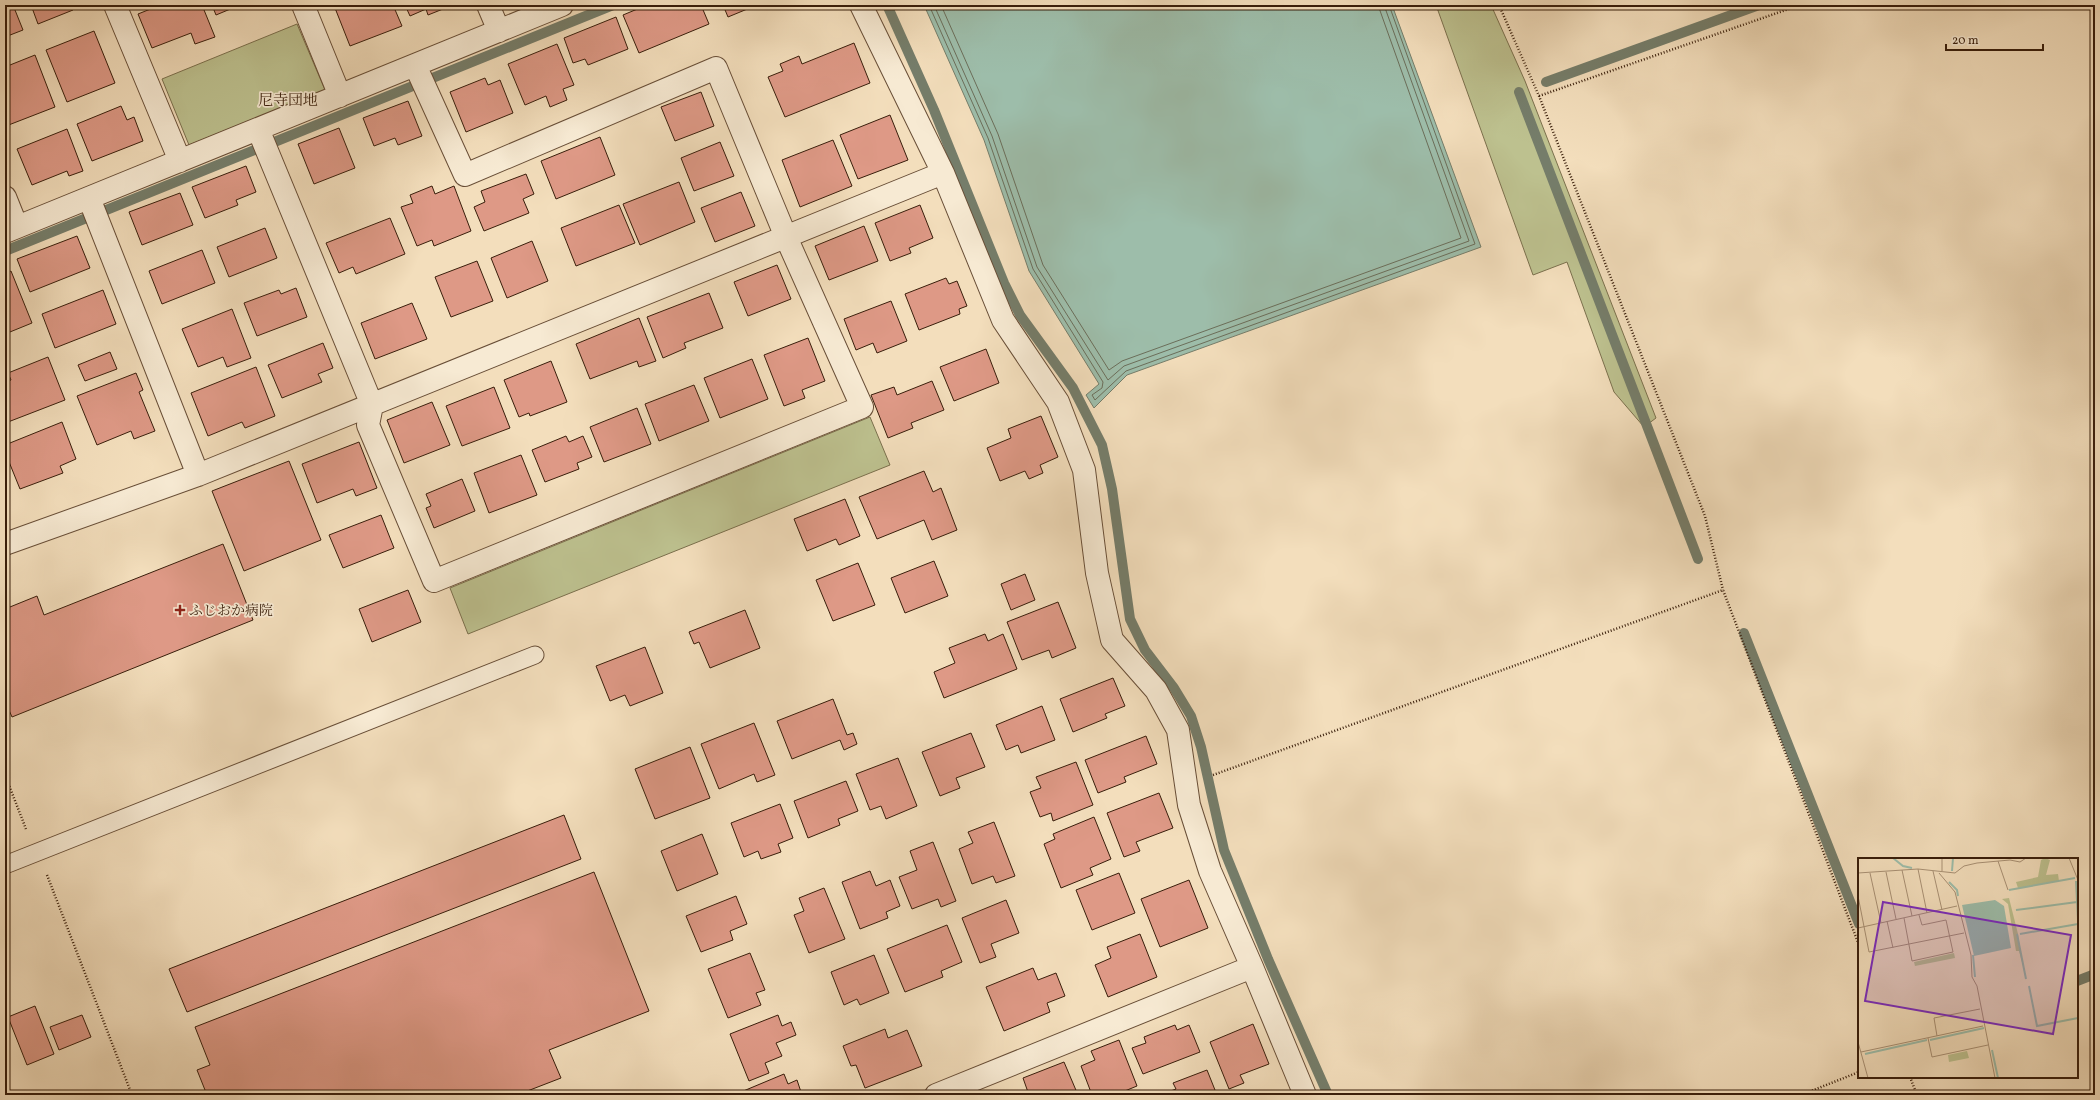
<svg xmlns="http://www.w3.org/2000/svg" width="2100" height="1100" font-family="Vollkorn,'Noto Serif JP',serif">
<rect width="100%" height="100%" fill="#f3debc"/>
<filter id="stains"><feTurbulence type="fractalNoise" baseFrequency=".005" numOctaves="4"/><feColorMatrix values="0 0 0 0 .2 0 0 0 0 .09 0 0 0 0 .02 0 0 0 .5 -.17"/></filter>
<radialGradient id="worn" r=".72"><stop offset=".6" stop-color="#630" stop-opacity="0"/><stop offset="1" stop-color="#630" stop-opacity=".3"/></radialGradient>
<path fill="#bdc18f" stroke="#7b704d" d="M 1436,5 L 1491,5 L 1525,81 L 1656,418 L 1644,427 L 1614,392 L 1567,262 L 1533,275 Z
M 297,24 L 325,90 L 189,145 L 162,79 Z
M 870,417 L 890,465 L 468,634 L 450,588 Z"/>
<path fill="#9dbdaa" stroke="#757d6a" d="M 924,5 L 1392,5 L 1481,247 L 1127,375 L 1094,408 L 1086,395 L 1099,384 L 1029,271 L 984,140 Z"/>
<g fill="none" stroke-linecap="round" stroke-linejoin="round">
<path stroke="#6b6e5a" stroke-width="1" d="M 929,5 L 988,138 L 1033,269 L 1103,382 L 1102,388 L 1092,395 L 1095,400 L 1126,371 L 1475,244 L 1389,5
M 934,5 L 992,136 L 1037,267 L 1108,380 L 1124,366 L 1469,241 L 1384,5
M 941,5 L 998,134 L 1043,265 L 1109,370 L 1122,361 L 1461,238 L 1378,5"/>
<path stroke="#757d6a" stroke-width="10" d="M 887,5 L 934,110 L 1004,283 L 1020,315 L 1073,388 L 1102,445 L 1112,489 L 1130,619 L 1145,650 L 1174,688 L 1191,716 L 1201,747 L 1224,850 L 1268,959 L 1328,1095
M 1546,82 L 1759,5
M 1519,92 L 1698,559
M 5,251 L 613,5
M 1744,633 L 1859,924
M 2077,981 L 2095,974"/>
</g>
<path fill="#de9986" stroke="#391e0b" d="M 5,5 L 13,5 L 23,30 L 5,37 Z
M 31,5 L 71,5 L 73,10 L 38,24 Z
M 152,5 L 202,5 L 215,37 L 195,44 L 191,33 L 152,48 L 138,14 L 153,8 Z
M 212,5 L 240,5 L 216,15 Z
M 344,5 L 393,5 L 402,26 L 350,46 L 335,8 Z
M 405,5 L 453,5 L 428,15 L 426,9 L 410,16 Z
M 647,5 L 701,5 L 709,24 L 639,53 L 623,15 Z
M 723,5 L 757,5 L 728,17 Z
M 616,17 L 628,49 L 588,65 L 585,59 L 573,63 L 564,38 Z
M 94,31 L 115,83 L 67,102 L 46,50 Z
M 854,43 L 870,83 L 785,117 L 768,77 L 783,71 L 780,64 L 799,56 L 802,64 Z
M 557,44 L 574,85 L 563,89 L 567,100 L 550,107 L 546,96 L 525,105 L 508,64 Z
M 35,55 L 55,107 L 6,126 L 5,67 Z
M 485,78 L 488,85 L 500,80 L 513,113 L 466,132 L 450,92 Z
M 701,92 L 714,126 L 675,141 L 661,107 Z
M 408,101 L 422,136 L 398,145 L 395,138 L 374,146 L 363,118 Z
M 121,106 L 127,120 L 134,117 L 143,141 L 92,161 L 77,124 Z
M 890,115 L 908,160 L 858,179 L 840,135 Z
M 339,128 L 355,168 L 314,184 L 298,144 Z
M 67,129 L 83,171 L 69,176 L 67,171 L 32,185 L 17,149 Z
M 600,137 L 615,175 L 556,199 L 541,161 Z
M 833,140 L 852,186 L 800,207 L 782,160 Z
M 720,142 L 734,176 L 694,191 L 681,158 Z
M 246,166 L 256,192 L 236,200 L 238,205 L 205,218 L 192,187 Z
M 526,174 L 534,194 L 523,199 L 529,213 L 484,231 L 474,207 L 485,202 L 481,191 Z
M 679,182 L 695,222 L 640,245 L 623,204 Z
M 432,186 L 435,194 L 454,186 L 471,231 L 434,246 L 432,240 L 417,246 L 401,207 L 413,203 L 410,195 Z
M 741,192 L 755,226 L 715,242 L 701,208 Z
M 180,193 L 193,225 L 142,245 L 129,212 Z
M 619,205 L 635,243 L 576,266 L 561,228 Z
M 920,205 L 933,238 L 909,248 L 911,253 L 890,261 L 875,223 Z
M 390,218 L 405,254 L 356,274 L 353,267 L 339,273 L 326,243 Z
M 864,226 L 878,261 L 829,280 L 815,246 Z
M 265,228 L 277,258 L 229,277 L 217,247 Z
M 77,236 L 90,268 L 30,292 L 17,259 Z
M 532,241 L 548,281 L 507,298 L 491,258 Z
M 202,250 L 215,283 L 162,304 L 149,271 Z
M 477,261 L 493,301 L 451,317 L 435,277 Z
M 777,265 L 791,299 L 748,316 L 734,282 Z
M 11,271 L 32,323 L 5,334 L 5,274 Z
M 946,278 L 949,284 L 957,281 L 967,306 L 959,309 L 960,314 L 919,330 L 905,294 Z
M 296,288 L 307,317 L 257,336 L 244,303 L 279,290 L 281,294 Z
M 103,290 L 116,324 L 55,348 L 42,314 Z
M 709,293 L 723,328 L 684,343 L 686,348 L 663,358 L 647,317 Z
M 891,301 L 907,341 L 877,353 L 873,343 L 856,350 L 844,319 Z
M 412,303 L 427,339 L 375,359 L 361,323 Z
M 232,309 L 251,358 L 227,367 L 223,357 L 198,367 L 182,329 Z
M 639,318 L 656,361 L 639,367 L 637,361 L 590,379 L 576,344 Z
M 808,338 L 825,381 L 802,390 L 805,398 L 784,406 L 764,355 Z
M 323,343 L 333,368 L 318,374 L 322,382 L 282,398 L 268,365 Z
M 986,349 L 999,383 L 954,401 L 940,367 Z
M 110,352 L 117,369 L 85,381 L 78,365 Z
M 48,357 L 65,400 L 8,422 L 5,416 L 5,383 L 11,380 L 8,373 Z
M 752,359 L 768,399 L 720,418 L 704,378 Z
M 551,361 L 567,402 L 530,416 L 529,413 L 519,417 L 504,380 Z
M 256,367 L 275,416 L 245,428 L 242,422 L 208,436 L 191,393 Z
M 136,373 L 143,390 L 139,392 L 155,431 L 134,439 L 131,431 L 97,445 L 77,396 Z
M 932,381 L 944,410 L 911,423 L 913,428 L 888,438 L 871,395 L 894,387 L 897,395 Z
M 694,385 L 709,421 L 659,441 L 645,404 Z
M 494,387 L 510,428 L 462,446 L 446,406 Z
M 432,402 L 450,445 L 404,463 L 387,420 Z
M 637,408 L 651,444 L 604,462 L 590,427 Z
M 1041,416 L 1058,457 L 1040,465 L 1043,473 L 1029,479 L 1025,471 L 1000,481 L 987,448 L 1011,438 L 1008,429 Z
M 62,422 L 76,459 L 60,466 L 63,473 L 20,489 L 5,452 L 5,445 Z
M 566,436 L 569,442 L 583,436 L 592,457 L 577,463 L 579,469 L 545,482 L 532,450 Z
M 359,442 L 377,488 L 356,496 L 353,489 L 317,503 L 302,464 Z
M 521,455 L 537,495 L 489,513 L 474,473 Z
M 289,461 L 321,540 L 244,571 L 212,491 Z
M 924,471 L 933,492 L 941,488 L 957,530 L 932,540 L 924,520 L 877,539 L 859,497 Z
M 462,479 L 475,511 L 434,528 L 426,508 L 431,506 L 426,494 Z
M 845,499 L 860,536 L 839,545 L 836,539 L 807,551 L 794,519 Z
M 381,515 L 394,548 L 343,568 L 329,535 Z
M 223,544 L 253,620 L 12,717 L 5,701 L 5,609 L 37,596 L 44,615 Z
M 934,561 L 948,596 L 905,613 L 891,578 Z
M 858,563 L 875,605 L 833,621 L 816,580 Z
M 1025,574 L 1035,600 L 1011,610 L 1001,584 Z
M 408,590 L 421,622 L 372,642 L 359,609 Z
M 1058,602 L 1076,648 L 1052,658 L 1049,650 L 1022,660 L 1007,622 Z
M 745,610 L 760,648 L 710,668 L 699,642 L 694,644 L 689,632 Z
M 985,634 L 988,641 L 1003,634 L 1017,669 L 944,698 L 934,672 L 955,663 L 949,648 Z
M 645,647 L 663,693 L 630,706 L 625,695 L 610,701 L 596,666 Z
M 1113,678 L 1125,706 L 1105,714 L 1107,718 L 1073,732 L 1060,699 Z
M 833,699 L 847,735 L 853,733 L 857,744 L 844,750 L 840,740 L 792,759 L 777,721 Z
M 1042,706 L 1055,740 L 1021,753 L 1018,745 L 1006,750 L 996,725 Z
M 754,723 L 775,775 L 757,782 L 754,774 L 719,789 L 701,744 Z
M 971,733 L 985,767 L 956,778 L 960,788 L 940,796 L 922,752 Z
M 1146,736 L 1157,764 L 1124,777 L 1126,782 L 1098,793 L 1085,760 Z
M 690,747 L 710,798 L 655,819 L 635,769 Z
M 898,758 L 917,806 L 886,819 L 881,806 L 870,810 L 856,774 Z
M 1076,762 L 1093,805 L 1053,821 L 1051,813 L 1040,817 L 1030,792 L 1041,788 L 1036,777 Z
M 846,781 L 858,811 L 838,819 L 840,825 L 808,838 L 794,801 Z
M 1159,793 L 1173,828 L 1136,842 L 1140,851 L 1124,857 L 1107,813 Z
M 780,804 L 793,838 L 778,844 L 781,852 L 761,859 L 758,851 L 744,857 L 731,823 Z
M 564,815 L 581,859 L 187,1012 L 169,969 Z
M 1094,817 L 1111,859 L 1090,868 L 1093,875 L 1061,888 L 1044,844 L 1055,839 L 1053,834 Z
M 994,822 L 1015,876 L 996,883 L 993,876 L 972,884 L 959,849 L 973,843 L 968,832 Z
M 702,834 L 718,874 L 677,891 L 661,851 Z
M 933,842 L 956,901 L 941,907 L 938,899 L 912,909 L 899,877 L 917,870 L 910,851 Z
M 870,871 L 876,886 L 890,880 L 900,906 L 886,912 L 888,918 L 860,929 L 842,882 Z
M 594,872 L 649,1011 L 549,1050 L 561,1078 L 517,1095 L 207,1095 L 197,1070 L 210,1065 L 195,1027 Z
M 1119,873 L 1135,913 L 1092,930 L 1076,890 Z
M 1189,880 L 1208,928 L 1160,947 L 1141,899 Z
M 824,888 L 845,939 L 809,953 L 794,915 L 804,911 L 799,898 Z
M 736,896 L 747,924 L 730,931 L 733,940 L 701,952 L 686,916 Z
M 1006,900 L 1019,933 L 991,944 L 996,957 L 980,963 L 962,918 Z
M 947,925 L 962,962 L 941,971 L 943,977 L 905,992 L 887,949 Z
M 1140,934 L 1157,977 L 1108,997 L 1095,965 L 1111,958 L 1107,947 Z
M 750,953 L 765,990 L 756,993 L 761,1005 L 728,1018 L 708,969 Z
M 874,955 L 889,993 L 860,1005 L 857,999 L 844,1005 L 831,972 Z
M 1033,968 L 1038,980 L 1056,973 L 1065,996 L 1047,1003 L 1050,1012 L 1004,1031 L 986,987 Z
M 35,1006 L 54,1054 L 27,1065 L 8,1017 Z
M 82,1015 L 91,1037 L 59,1050 L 50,1027 Z
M 778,1015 L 782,1026 L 791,1022 L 796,1035 L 776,1043 L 782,1056 L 765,1063 L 769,1073 L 749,1081 L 730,1034 Z
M 1253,1024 L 1269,1064 L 1240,1075 L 1244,1083 L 1229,1089 L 1210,1042 Z
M 1175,1025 L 1177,1030 L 1189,1025 L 1200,1052 L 1143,1074 L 1132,1048 L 1146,1043 L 1144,1037 Z
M 885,1029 L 888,1038 L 907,1030 L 922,1066 L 865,1088 L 856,1065 L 851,1066 L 843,1046 Z
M 1119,1040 L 1137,1086 L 1115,1095 L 1092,1095 L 1081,1066 L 1095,1060 L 1091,1051 Z
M 1064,1062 L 1078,1095 L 1029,1095 L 1023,1078 Z
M 1207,1070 L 1217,1095 L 1160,1095 L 1176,1089 L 1173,1083 Z
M 784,1074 L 788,1084 L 797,1080 L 802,1095 L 742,1095 L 741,1092 Z"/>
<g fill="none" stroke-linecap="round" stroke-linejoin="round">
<g stroke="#684e37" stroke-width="19">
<path id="service" d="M 5,865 L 535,655"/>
</g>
<g stroke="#684e37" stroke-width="24">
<path id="minor" d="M 115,5 L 180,161
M 303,5 L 340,96
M 488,5 L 499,31
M 861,5 L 943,173 L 1003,320 L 1058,402 L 1084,470 L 1097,573 L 1112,640 L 1156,690 L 1178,730 L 1189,805 L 1210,871 L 1252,967 L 1305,1095
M 258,129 L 372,405 L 368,425 L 434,581 L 862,407 L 786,237 L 716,68 L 465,175 L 415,65
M 5,197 L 17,227
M 89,198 L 198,475
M 5,232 L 562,5
M 5,544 L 198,475 L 943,173
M 936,1095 L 1252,967"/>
</g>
<path stroke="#391e0b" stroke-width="2.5" stroke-dasharray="1 2" stroke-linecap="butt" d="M 1499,5 L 1539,96 L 1705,516 L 1723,590
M 1539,96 L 1800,5
M 5,775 L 26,829
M 1213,775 L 1723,590 L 1859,945
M 47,875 L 132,1095
M 1910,1077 L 1917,1095
M 1801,1095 L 1859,1072"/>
<use href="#service" stroke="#f7ead3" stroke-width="17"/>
<use href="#minor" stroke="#f7ead3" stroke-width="22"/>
</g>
<path fill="#8f2418" stroke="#f7ead3" stroke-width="1.5" d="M178 604h4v4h4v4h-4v4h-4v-4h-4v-4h4z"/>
<g text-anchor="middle" stroke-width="3.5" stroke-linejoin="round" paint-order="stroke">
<g font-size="14" fill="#391e0b" stroke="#f7ead3" text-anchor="start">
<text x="189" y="615">ふじおか病院</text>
</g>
<g font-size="15" fill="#391e0b" stroke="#f7ead3">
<text x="288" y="105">尼寺団地</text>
</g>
</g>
<g transform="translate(1858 858)">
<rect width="220" height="220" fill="#f3debc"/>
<path d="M 187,0 L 192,2 L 188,17 L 200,16 L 201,23 L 160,30 L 158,24 L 180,19 L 183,2 ZM 151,40 L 160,76 L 165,108 L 161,93 L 158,93 L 150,46 L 144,41 ZM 96,95 L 97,100 L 57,108 L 56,104 ZM 109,193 L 111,200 L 91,204 L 90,197 Z" fill="#bdc18f"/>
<path d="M 137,42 L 146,48 L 153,90 L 116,98 L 104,47 Z" fill="#9dbdaa"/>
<path fill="none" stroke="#9dbdaa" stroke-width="2" d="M 35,0 L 45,8 L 54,10M 94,13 L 95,0M 218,23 L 220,62M 91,24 L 99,32 L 100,38M 151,32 L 217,20M 158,52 L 219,44M 159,76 L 168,121M 162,76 L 220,66M 115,97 L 117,119M 171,128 L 179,168 L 220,160M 72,182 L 126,170M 134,192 L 140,220M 7,196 L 69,182"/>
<path fill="none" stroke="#a99175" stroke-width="1" d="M 84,0 L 84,13M 211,0 L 220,22M 140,3 L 150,32M 60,11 L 69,55M 44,12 L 54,58M 75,13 L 84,52M 28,14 L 38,61M 0,15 L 60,11 L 97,15 L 106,8 L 119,5 L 152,2 L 162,4 L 168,0M 12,15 L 23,65M 81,15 L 97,34 L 113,97 L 114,119 L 119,128 L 137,220M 0,38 L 11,94 L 106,75M 46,60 L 54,103 L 95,94 L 88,62 L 64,67 L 61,57M 29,63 L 35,90M 0,70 L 99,48M 79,178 L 76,160 L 122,151M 70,180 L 74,199 L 130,187M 0,184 L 10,220M 3,194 L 125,168"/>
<path fill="#7b2cbf" fill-opacity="0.15" stroke="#7b2cbf" stroke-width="2" d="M 25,44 L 213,77 L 195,176 L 7,143 Z"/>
<rect width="220" height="220" fill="none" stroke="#391e0b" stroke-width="2"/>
</g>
<rect width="2100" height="1100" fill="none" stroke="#f3debc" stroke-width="20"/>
<rect x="6" y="6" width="2088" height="1088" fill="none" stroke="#391e0b" stroke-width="2"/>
<rect x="10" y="10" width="2080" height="1080" fill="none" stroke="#391e0b"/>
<path d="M1946 44v6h97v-6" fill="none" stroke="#391e0b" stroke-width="2"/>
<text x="1952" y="44" font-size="12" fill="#391e0b" stroke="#f7ead3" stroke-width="3" paint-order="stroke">20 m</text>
<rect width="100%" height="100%" filter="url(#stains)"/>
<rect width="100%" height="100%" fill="url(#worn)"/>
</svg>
